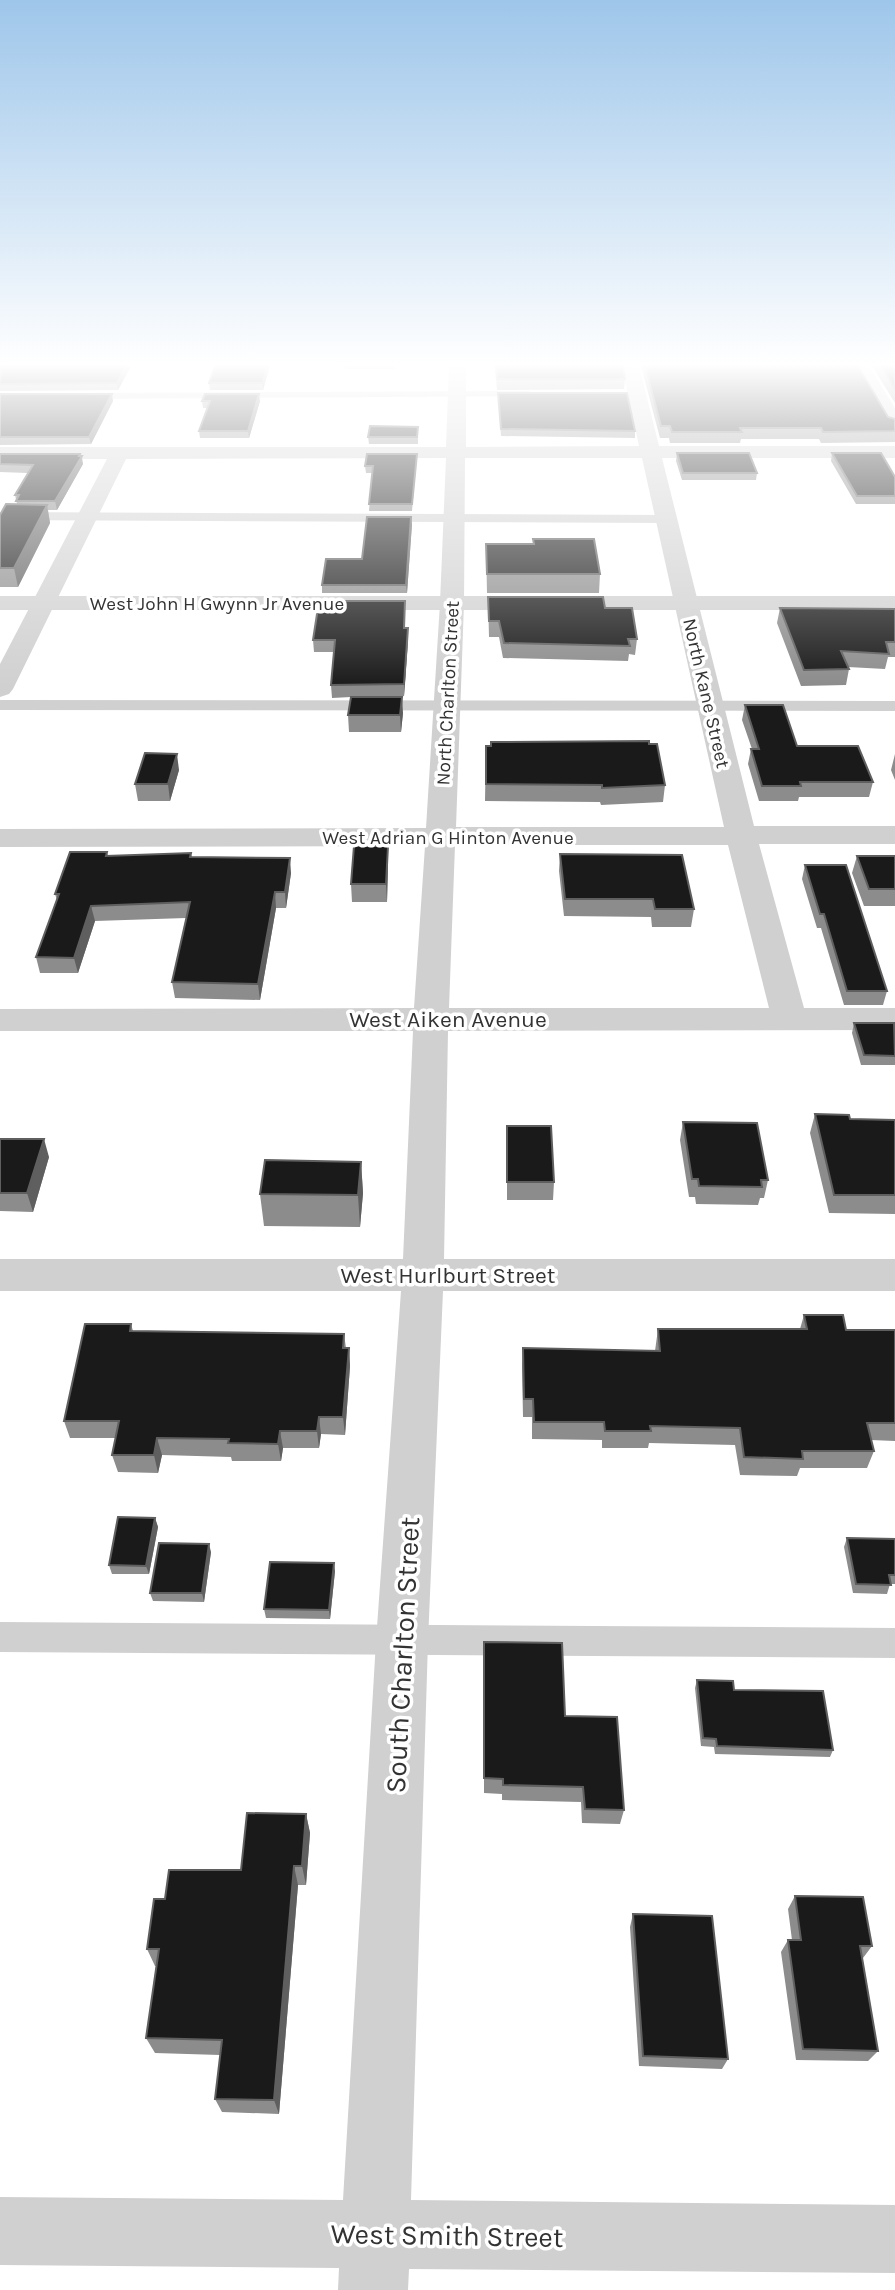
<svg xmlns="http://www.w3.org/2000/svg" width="895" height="2290" font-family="Karla,sans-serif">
<rect width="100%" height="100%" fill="#fff"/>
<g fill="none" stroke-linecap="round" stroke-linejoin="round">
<path fill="#d0d0d0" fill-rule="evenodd" d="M 529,391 L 534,394 L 533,396 L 80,399 L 75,396 L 80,393 Z
M 0,512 L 666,515 L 672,519 L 666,523 L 0,520 Z
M 0,700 L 895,701 L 895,711 L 0,710 Z
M 0,1622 L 895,1628 L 895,1658 L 0,1652 Z"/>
<path fill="#d0d0d0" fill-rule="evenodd" d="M 449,366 L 466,366 L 466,447 L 639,446 L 622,366 L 639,366 L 659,446 L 895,446 L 895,458 L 662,458 L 754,826 L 895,826 L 895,844 L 759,844 L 804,1008 L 895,1008 L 895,1030 L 448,1031 L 444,1259 L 895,1259 L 895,1291 L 443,1291 L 428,1641 L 411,2200 L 895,2205 L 895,2273 L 409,2269 L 408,2290 L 338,2290 L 339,2268 L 0,2265 L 0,2197 L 343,2200 L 376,1641 L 401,1291 L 0,1291 L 0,1259 L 403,1259 L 413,1031 L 0,1031 L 0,1009 L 414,1008 L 425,846 L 0,847 L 0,829 L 426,828 L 440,603 L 446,458 L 126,459 L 13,689 L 9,694 L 0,697 L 0,664 L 107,459 L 0,459 L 0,447 L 446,447 ZM 465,458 L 642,458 L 724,827 L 456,827 L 464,603 ZM 455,845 L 728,845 L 769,1008 L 449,1008 Z
M 852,366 L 869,366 L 895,408 L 895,429 L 888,427 Z"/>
<path fill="#d0d0d0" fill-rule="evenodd" d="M 0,596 L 895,596 L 895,610 L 0,610 Z"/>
</g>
<path fill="#8c8c8c" d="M 131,366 L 118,390 L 0,391 L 0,367 Z
M 215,366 L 270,366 L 263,390 L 210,390 L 209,383 Z
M 342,366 L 395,366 L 395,369 L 348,369 Z
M 495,366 L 623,366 L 625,379 L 624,389 L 497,390 Z
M 641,366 L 858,366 L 888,417 L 895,419 L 895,442 L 821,443 L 819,439 L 741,439 L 740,443 L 670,443 L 669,438 L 660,438 Z
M 872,366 L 895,366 L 895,403 Z
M 498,393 L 635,431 L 635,438 L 501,436 Z
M 0,394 L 113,401 L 91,444 L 0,445 Z
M 202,401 L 260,401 L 249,438 L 200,438 L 199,431 L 208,408 L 203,408 Z
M 418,427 L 418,444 L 369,444 L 368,437 Z
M 677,453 L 757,473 L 756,480 L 682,480 L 676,461 Z
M 832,453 L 895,477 L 895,504 L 856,504 L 831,461 Z
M 0,454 L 82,456 L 83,464 L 57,510 L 48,510 L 50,523 L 18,587 L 0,587 L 0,515 L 17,504 L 15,495 L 28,473 L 0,472 Z
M 417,454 L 412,511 L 369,511 L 372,473 L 366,473 L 365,466 Z
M 412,524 L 407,593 L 322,593 L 322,585 Z
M 533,539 L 600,574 L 599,593 L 487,593 L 486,544 L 533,544 Z
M 488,597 L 605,608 L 637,639 L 635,655 L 629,654 L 628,661 L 503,658 L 499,637 L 489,637 Z
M 405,601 L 405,628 L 408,628 L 408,640 L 404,696 L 380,697 L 403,713 L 401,732 L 349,732 L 348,715 L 351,697 L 332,698 L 331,685 L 334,652 L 314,652 L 313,640 Z
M 780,608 L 895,609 L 895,657 L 888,657 L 885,669 L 848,667 L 849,669 L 846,685 L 801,686 L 777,623 Z
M 745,705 L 797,746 L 873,782 L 869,797 L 799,797 L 798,801 L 759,801 L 748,764 L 751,749 L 752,749 L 742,720 Z
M 486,746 L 665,785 L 663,802 L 601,805 L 600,802 L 485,801 Z
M 895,754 L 895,780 L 891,770 Z
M 179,770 L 170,801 L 138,801 L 135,784 Z
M 388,846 L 388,864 L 387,902 L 352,902 L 351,884 Z
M 107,852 L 108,856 L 191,853 L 192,857 L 291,873 L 286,908 L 276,908 L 260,1000 L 175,998 L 172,982 L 186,918 L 95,921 L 78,973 L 40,973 L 36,957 L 57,900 L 55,894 Z
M 560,854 L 694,909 L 691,927 L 652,927 L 651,917 L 564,916 L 559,871 Z
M 857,856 L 895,856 L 895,906 L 864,906 L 852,873 Z
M 805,865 L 887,991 L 883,1005 L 844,1005 L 821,928 L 817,928 L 802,879 Z
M 854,1023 L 895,1026 L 895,1065 L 861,1065 L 852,1033 Z
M 815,1114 L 850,1119 L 895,1120 L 895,1214 L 829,1213 L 810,1133 Z
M 683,1122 L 768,1180 L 764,1198 L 760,1198 L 758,1205 L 696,1204 L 695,1197 L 689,1197 L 680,1140 Z
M 507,1126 L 554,1182 L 553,1200 L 507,1200 Z
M 0,1139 L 49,1157 L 33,1212 L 0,1211 Z
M 361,1162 L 363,1193 L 360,1227 L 264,1226 L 260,1194 Z
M 804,1315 L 846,1330 L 895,1330 L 895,1441 L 871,1440 L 874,1451 L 867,1468 L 800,1468 L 797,1476 L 740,1475 L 735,1445 L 649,1443 L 648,1448 L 602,1448 L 602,1440 L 532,1439 L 532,1417 L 523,1417 L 522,1366 L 523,1348 L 655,1351 L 658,1329 L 800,1329 Z
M 131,1324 L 133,1331 L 344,1334 L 346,1348 L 349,1348 L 350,1366 L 345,1435 L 321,1434 L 319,1448 L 283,1448 L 281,1461 L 232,1461 L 231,1457 L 162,1455 L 158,1473 L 118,1472 L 112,1455 L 116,1438 L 70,1438 L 64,1421 Z
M 155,1518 L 158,1527 L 149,1574 L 112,1574 L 109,1565 Z
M 847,1538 L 895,1539 L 895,1584 L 890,1584 L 887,1594 L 853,1593 L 844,1547 Z
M 211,1552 L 204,1602 L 153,1601 L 150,1593 Z
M 335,1571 L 330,1619 L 266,1618 L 264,1609 Z
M 484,1642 L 565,1716 L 624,1810 L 620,1824 L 582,1823 L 581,1802 L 502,1800 L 502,1794 L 484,1793 Z
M 697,1680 L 833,1750 L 830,1757 L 715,1754 L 714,1747 L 701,1746 L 695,1688 Z
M 306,1814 L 310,1833 L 306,1885 L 298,1885 L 279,2114 L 222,2112 L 215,2099 L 220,2055 L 155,2053 L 146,2038 L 156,1966 L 155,1966 L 147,1949 L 165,1899 L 241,1870 Z
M 795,1896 L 872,1946 L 863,1958 L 862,1958 L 878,2051 L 868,2061 L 796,2060 L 781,1952 L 788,1940 L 792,1940 L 788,1909 Z
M 633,1914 L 728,2059 L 722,2069 L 639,2066 L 630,1927 Z"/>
<path fill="#5f5f5f" d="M 126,366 L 131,366 L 118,390 L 117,383 Z
M 267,366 L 270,366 L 263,390 L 263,383 Z
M 112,394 L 113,401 L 91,444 L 89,437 Z
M 259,394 L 260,401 L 249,438 L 248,431 Z
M 80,454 L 83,464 L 57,510 L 55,501 Z
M 47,505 L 50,523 L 18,587 L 14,568 Z
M 411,517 L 412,524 L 407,593 L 406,585 Z
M 408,628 L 408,640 L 404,696 L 404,684 Z
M 402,697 L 403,713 L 401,732 L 400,715 Z
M 177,754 L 179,770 L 170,801 L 168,784 Z
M 388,846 L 388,864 L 387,902 L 386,884 Z
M 290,858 L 291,873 L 286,908 L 285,892 Z
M 275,892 L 276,908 L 260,1000 L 258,984 Z
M 91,906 L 95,921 L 78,973 L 74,958 Z
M 44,1139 L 49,1157 L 33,1212 L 27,1193 Z
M 361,1162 L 363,1193 L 360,1227 L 358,1195 Z
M 349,1348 L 350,1366 L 345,1435 L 343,1417 Z
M 319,1417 L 321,1434 L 319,1448 L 317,1431 Z
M 280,1431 L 283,1448 L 281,1461 L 278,1444 Z
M 157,1438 L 162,1455 L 158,1473 L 154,1455 Z
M 155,1518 L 158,1527 L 149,1574 L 146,1566 Z
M 209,1544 L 211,1552 L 204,1602 L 202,1593 Z
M 334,1563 L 335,1571 L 330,1619 L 329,1610 Z
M 306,1814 L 310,1833 L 306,1885 L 302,1866 Z
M 294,1866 L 298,1885 L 279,2114 L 274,2100 Z"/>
<path fill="#1a1a1a" stroke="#5f5f5f" stroke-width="2" d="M 1,366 L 126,366 L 117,383 L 0,384 Z
M 215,366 L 267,366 L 263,383 L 209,383 Z
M 496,366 L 623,366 L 625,379 L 497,379 Z
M 645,366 L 858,366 L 888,417 L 895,419 L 895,431 L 823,432 L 821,428 L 740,428 L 742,432 L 672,432 L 670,426 L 661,426 Z
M 881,366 L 895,366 L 895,389 Z
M 498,393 L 627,393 L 635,431 L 501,429 Z
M 0,394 L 112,394 L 89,437 L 0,437 Z
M 205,394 L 259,394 L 248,431 L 199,431 L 210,401 L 202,401 Z
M 370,426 L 418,427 L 417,437 L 368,437 Z
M 677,453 L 749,453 L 757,473 L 683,473 Z
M 832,453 L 881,453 L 895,477 L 895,496 L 857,496 Z
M 0,454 L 80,454 L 79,456 L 82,456 L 55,501 L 16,501 L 19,495 L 15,495 L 33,465 L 0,464 Z
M 367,454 L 417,454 L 412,504 L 369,504 L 373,466 L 365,466 Z
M 6,504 L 47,505 L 14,568 L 0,568 L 0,515 Z
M 367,517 L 411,517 L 406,585 L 322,585 L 326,559 L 362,559 Z
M 533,539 L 594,539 L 600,574 L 487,574 L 486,544 L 534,544 Z
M 488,597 L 603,597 L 605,608 L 632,608 L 637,639 L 628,639 L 630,646 L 504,643 L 499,621 L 489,621 Z
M 319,601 L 405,601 L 404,628 L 408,628 L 404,684 L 331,685 L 335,640 L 313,640 Z
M 780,608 L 895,609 L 895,642 L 886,642 L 889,654 L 841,651 L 849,669 L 804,670 Z
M 351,697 L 402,697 L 400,715 L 348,715 Z
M 745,705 L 783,705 L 797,746 L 858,746 L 873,782 L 800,782 L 801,786 L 762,786 L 751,749 L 759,749 Z
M 649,741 L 649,744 L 657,744 L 665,785 L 602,788 L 602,785 L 486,784 L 486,746 L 491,746 L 491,742 Z
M 145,753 L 177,754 L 168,784 L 135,784 Z
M 354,846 L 388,846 L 386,884 L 351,884 Z
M 70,852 L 107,852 L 106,856 L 191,853 L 190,857 L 290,858 L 285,892 L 275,892 L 258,984 L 172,982 L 190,902 L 91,906 L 74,958 L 36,957 L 59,894 L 55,894 Z
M 560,854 L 682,855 L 694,909 L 655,909 L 653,899 L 565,899 Z
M 857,856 L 895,856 L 895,889 L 869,889 Z
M 805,865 L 846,865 L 887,991 L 847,991 L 824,914 L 820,914 Z
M 854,1023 L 894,1023 L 895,1056 L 864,1055 Z
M 815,1114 L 849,1115 L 850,1119 L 895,1120 L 895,1195 L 834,1195 Z
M 683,1122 L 757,1123 L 768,1180 L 761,1180 L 762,1187 L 699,1186 L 698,1179 L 692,1179 Z
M 507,1126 L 551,1126 L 554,1182 L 507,1182 Z
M 0,1139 L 44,1139 L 27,1193 L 0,1193 Z
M 265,1160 L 361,1162 L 358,1195 L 260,1194 Z
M 804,1315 L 843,1315 L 846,1330 L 895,1330 L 895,1423 L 867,1423 L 874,1451 L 802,1451 L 803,1459 L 744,1457 L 740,1428 L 650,1426 L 651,1431 L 605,1431 L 604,1422 L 534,1422 L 533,1399 L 524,1399 L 523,1348 L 660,1351 L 658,1329 L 807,1329 Z
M 85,1324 L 131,1324 L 130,1331 L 344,1334 L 343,1348 L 349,1348 L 343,1417 L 319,1417 L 317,1431 L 280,1431 L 278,1444 L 228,1443 L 229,1439 L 157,1438 L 154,1455 L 112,1455 L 119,1421 L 64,1421 Z
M 118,1517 L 155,1518 L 146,1566 L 109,1565 Z
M 847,1538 L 895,1539 L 895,1575 L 889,1575 L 891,1585 L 856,1584 Z
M 159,1543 L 209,1544 L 202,1593 L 150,1593 Z
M 270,1562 L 334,1563 L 329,1610 L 264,1609 Z
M 484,1642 L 562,1643 L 565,1716 L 617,1717 L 624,1810 L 585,1809 L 583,1787 L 503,1785 L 503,1779 L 484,1778 Z
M 697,1680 L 733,1681 L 734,1690 L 823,1691 L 833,1750 L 717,1746 L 716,1739 L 703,1738 Z
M 247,1813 L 306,1814 L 302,1866 L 294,1866 L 274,2100 L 215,2099 L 222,2040 L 146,2038 L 159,1949 L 147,1949 L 154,1899 L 165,1899 L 169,1870 L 241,1870 Z
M 795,1896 L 863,1897 L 872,1946 L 860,1946 L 878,2051 L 803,2049 L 788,1940 L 801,1940 Z
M 633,1914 L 712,1916 L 728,2059 L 643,2056 Z"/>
<linearGradient id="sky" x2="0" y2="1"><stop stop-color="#9ec6ea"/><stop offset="0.53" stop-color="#fff"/><stop offset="1" stop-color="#fff" stop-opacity="0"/></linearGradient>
<rect width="895" height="687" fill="url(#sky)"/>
<g text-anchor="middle" stroke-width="7" stroke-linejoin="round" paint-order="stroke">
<g font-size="19" fill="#333" stroke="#fff">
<text x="217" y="610">West John H Gwynn Jr Avenue</text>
<text transform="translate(447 693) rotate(-87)" y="7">North Charlton Street</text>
<text transform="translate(707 693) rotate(77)" y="7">North Kane Street</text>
<text x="448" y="844">West Adrian G Hinton Avenue</text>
</g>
<g font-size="23" fill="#333" stroke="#fff">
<text x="448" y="1027">West Aiken Avenue</text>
<text x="448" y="1283">West Hurlburt Street</text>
</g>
<g font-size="28" fill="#333" stroke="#fff">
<text transform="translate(402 1655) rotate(-87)" y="10">South Charlton Street</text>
<text transform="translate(447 2235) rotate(1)" y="10">West Smith Street</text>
</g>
</g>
</svg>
